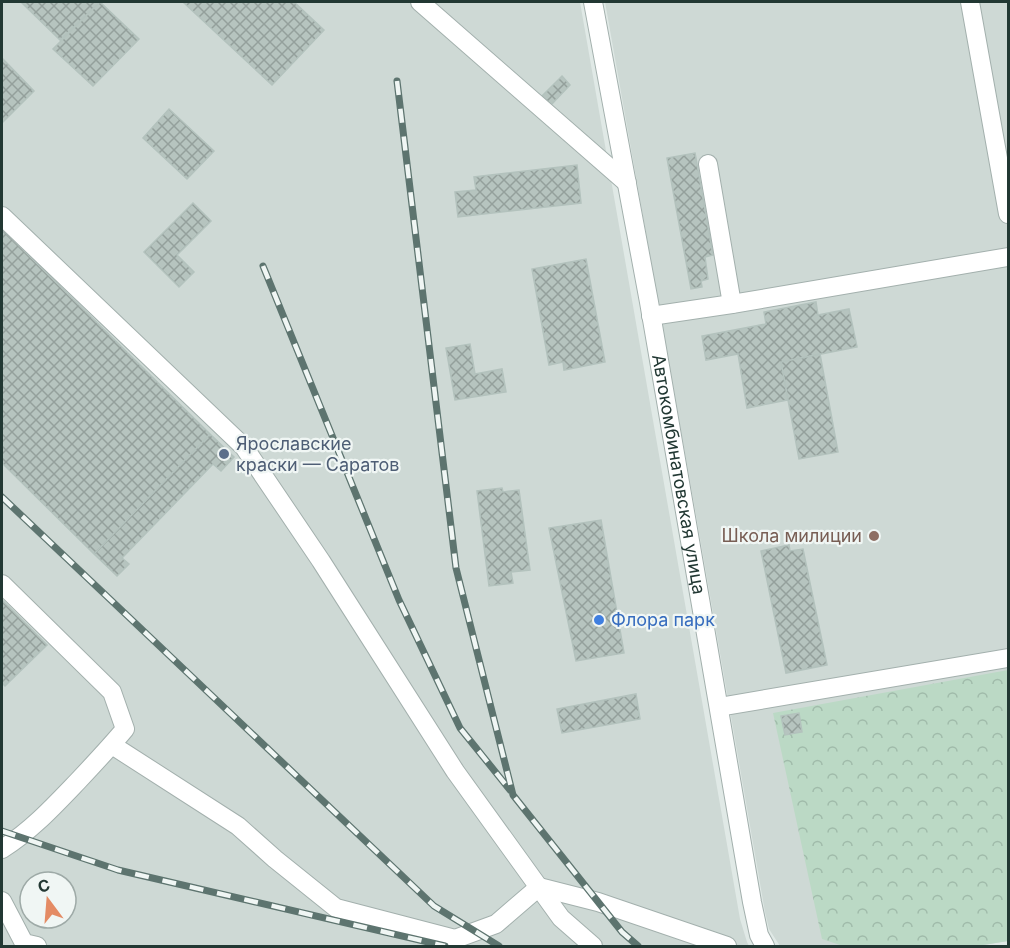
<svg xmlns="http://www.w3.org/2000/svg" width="1010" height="948" font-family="Inter,sans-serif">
<defs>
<pattern id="forest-crowns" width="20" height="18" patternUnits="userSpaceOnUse" patternTransform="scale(1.5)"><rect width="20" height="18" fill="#bbd9c5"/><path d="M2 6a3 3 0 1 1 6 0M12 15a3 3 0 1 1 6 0" fill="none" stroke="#a0bbaa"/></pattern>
<pattern id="building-cross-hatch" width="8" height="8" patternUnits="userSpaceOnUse" patternTransform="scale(1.5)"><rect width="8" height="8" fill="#b6c4bf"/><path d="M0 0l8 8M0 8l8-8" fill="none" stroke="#94a09c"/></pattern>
</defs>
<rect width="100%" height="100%" fill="#e0e9e6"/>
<path fill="#ced9d5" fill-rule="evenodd" d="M 2,2 L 580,2 L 740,919 L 747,942 L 749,946 L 2,946 ZM 30,882 L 66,882 L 66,918 L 30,918 Z
M 605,2 L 1008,2 L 1008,941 L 978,946 L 780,946 L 769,929 L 765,912 L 696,515 Z"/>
<path fill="url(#forest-crowns)" d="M 1008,670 L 1008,941 L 977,946 L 843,946 L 822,939 L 773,713 Z"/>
<path fill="url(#building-cross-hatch)" stroke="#b3c2bd" stroke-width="1.5" d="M 21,2 L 100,2 L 60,40 Z
M 100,2 L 139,39 L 93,86 L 53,49 Z
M 183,2 L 294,2 L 324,30 L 272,85 Z
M 2,58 L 34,91 L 2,123 Z
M 562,76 L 570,85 L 551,105 L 542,96 Z
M 169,109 L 214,151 L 187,179 L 143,138 Z
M 695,153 L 713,255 L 705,257 L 708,279 L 701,281 L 702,287 L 691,289 L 667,158 Z
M 577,165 L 581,203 L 458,217 L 455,192 L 476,190 L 474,177 Z
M 193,203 L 211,221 L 177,255 L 194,272 L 179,287 L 144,252 Z
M 2,229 L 210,434 L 94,554 L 2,463 Z
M 586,259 L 605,362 L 564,370 L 563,362 L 549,365 L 532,269 Z
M 816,302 L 818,315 L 849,309 L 857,347 L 781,362 L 788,400 L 747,408 L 738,354 L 706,360 L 702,336 L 766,324 L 764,312 Z
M 470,344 L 475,374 L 502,369 L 506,392 L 455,400 L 446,348 Z
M 820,354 L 838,452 L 799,459 L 781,362 Z
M 210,434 L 234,457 L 221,471 L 213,464 L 122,558 L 129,564 L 117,576 L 94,554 Z
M 502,488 L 503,492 L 519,490 L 530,570 L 511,572 L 513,583 L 489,586 L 477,491 Z
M 601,520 L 624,653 L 576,661 L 549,528 Z
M 789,545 L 790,551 L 803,549 L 827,665 L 786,673 L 761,551 Z
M 2,600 L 47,645 L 5,686 L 2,683 Z
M 636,694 L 640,719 L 562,733 L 557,709 Z
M 799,713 L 802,732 L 785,735 L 781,716 Z"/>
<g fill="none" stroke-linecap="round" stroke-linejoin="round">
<g stroke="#a3b0ad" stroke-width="20">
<g id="minor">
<path d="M 420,2 L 627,183"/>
<path id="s1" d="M 593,2 L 649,302 L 752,902 L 759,935 L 765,946"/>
<path d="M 970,2 L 1008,214"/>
<path d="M 708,164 L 732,304"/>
<path d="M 2,216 L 244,447 L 321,561 L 455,771 L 561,918 L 593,946"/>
<path d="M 651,316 L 732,304 L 1008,257"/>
<path d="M 2,584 L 112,692 L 125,729 C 110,747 94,764 78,781 C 54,806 31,831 2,849"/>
<path d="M 719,707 L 1008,658"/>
<path d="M 112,745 L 238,826 L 275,859 L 336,908 L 455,939 L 496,924 L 539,887 L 598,902 L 727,946"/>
<path d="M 2,901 L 24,943 L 37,946"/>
</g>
</g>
<use href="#minor" stroke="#fff" stroke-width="18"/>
<g stroke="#5d746f" stroke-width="7">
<path id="rail" d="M 397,81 L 456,568 L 513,795 L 622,932 L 638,946
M 263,266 L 399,600 L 460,728 L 510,790
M 2,497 L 434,906 L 499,946
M 2,831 L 118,870 L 445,946"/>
</g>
<use href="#rail" stroke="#f0f6f4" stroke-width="4.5" stroke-dasharray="14" stroke-linecap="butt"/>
</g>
<circle fill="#5c6f8a" stroke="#f0f6f4" stroke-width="2" cx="224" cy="454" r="6"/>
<circle fill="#8d6e63" stroke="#f0f6f4" stroke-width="2" cx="874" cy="536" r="6"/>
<circle fill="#3f7fe0" stroke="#f0f6f4" stroke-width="2" cx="599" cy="620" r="6"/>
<g text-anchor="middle" stroke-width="4.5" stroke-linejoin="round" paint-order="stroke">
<g font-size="18" fill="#4e5e75" stroke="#f0f6f4" text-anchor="start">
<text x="236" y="450">Ярославские<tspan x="236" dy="21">краски — Саратов</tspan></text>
</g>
<g font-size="18" fill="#223833" stroke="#f0f6f4">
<text dy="6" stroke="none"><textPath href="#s1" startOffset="480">Автокомбинатовская улица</textPath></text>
</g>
<g font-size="18" fill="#785e54" stroke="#f0f6f4" text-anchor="end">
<text x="862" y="542">Школа милиции</text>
</g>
<g font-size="18" fill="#366cbe" stroke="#f0f6f4" text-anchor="start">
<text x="611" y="626">Флора парк</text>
</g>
</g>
<rect width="1010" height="948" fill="none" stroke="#223833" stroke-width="6"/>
<g transform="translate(48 900) rotate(344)"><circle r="28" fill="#f0f6f4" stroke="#9eaaa7" stroke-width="1.5"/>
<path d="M0-4.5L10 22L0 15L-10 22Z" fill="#e48b64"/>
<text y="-9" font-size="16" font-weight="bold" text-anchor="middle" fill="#223833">С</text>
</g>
</svg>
